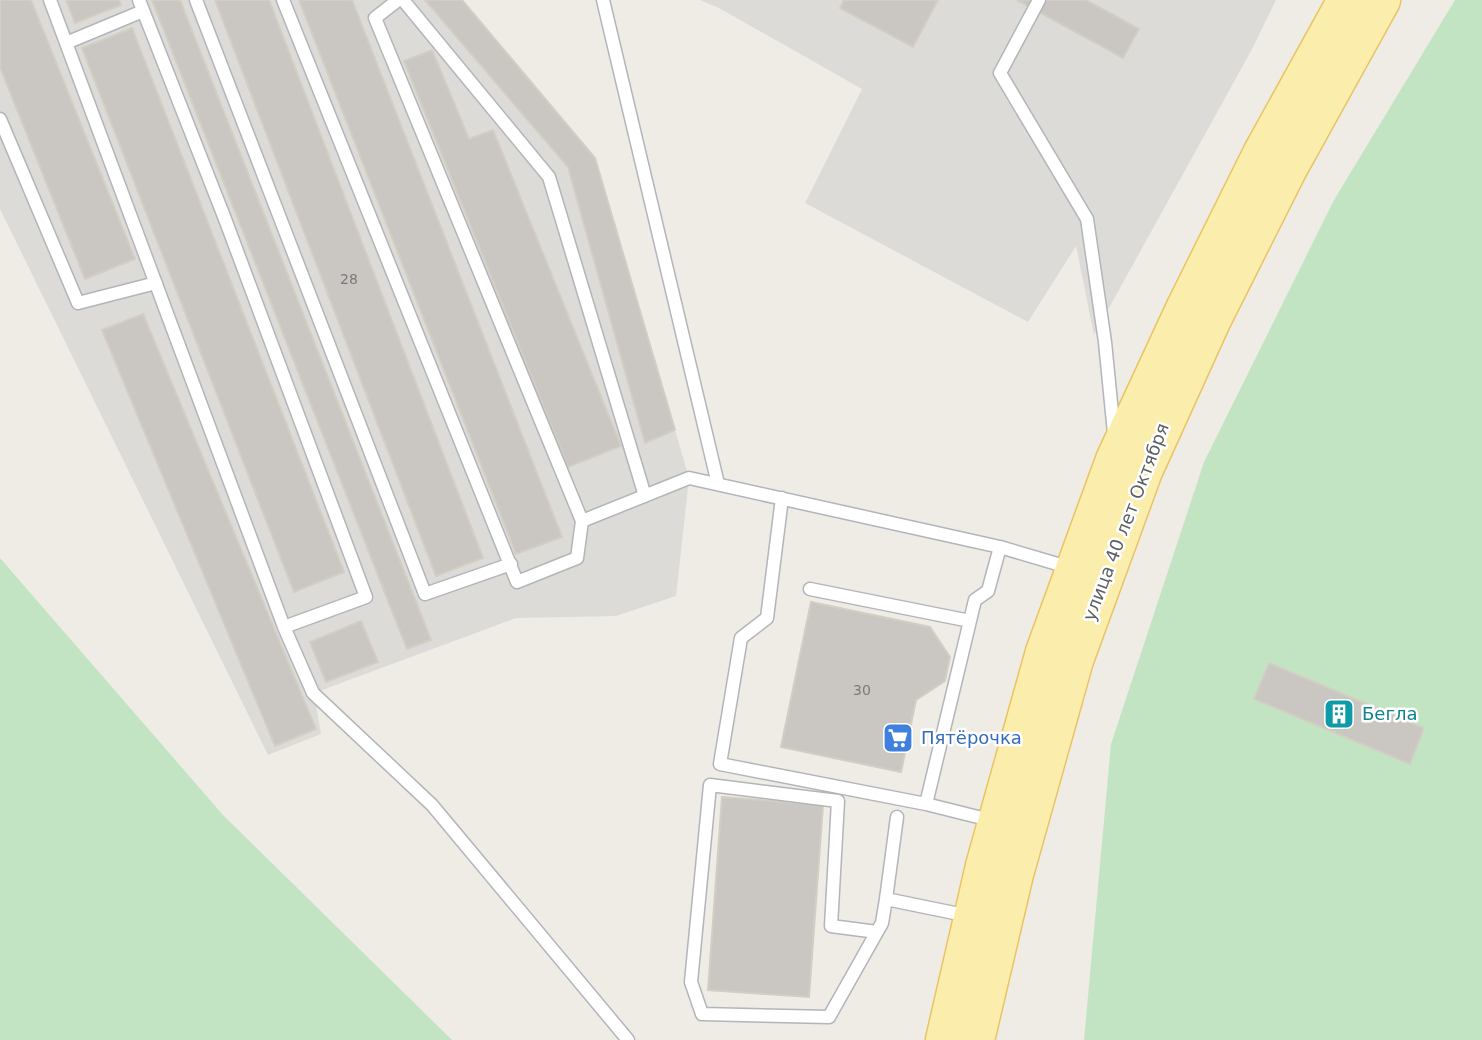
<svg xmlns="http://www.w3.org/2000/svg" width="1482" height="1040" font-family="'DejaVu Sans',sans-serif">
<rect width="100%" height="100%" fill="#eeece5"/>
<path fill="#dddbd7" d="M 0,0 L 462,0 L 595,158 L 689,478 L 676,596 L 616,616 L 516,618 L 314,693 L 321,734 L 268,755 L 0,209 Z
M 700,0 L 1276,0 L 1251,51 L 1094,335 L 1076,246 L 1028,322 L 805,203 L 862,89 L 719,8 Z"/>
<path fill="#c3e4c3" d="M 1455,0 L 1482,0 L 1482,1040 L 1084,1040 L 1111,744 L 1204,462 L 1334,200 Z
M 0,558 L 223,815 L 452,1040 L 0,1040 Z"/>
<path fill="#cac7c2" stroke="#d3cec3" stroke-width="2" d="M 0,0 L 31,0 L 135,259 L 85,279 L 0,67 Z
M 66,0 L 119,0 L 121,5 L 75,23 Z
M 152,0 L 180,0 L 431,640 L 407,649 Z
M 215,0 L 269,0 L 483,558 L 436,576 Z
M 299,0 L 352,0 L 562,537 L 516,554 Z
M 425,0 L 462,0 L 595,158 L 675,430 L 645,443 L 568,167 Z
M 844,0 L 938,0 L 913,47 L 840,8 Z
M 1017,0 L 1086,0 L 1139,29 L 1123,58 Z
M 132,28 L 344,572 L 294,592 L 82,48 Z
M 432,50 L 469,139 L 493,130 L 621,446 L 568,467 L 404,61 Z
M 143,314 L 316,729 L 275,746 L 102,330 Z
M 811,602 L 930,627 L 950,657 L 945,681 L 916,700 L 901,772 L 781,747 Z
M 361,621 L 378,662 L 326,682 L 310,642 Z
M 1269,663 L 1424,728 L 1410,764 L 1254,699 Z
M 722,797 L 823,805 L 809,997 L 708,990 Z"/>
<g fill="none" stroke-linecap="round" stroke-linejoin="round">
<g stroke="#b2b5b9" stroke-width="15">
<path id="service" d="M 50,0 L 284,627 L 313,693 L 432,805 L 628,1040
M 139,0 L 225,219 L 366,597 L 284,627
M 196,0 L 425,594 L 511,564
M 283,0 L 517,582 L 577,558 L 582,521 L 689,478 L 1000,547 L 1071,568
M 398,0 L 375,18 L 582,521
M 403,0 L 549,177 L 645,496
M 603,0 L 718,484
M 1039,0 L 1000,73 L 1087,219 L 1105,342 L 1114,433
M 66,43 L 143,11
M 0,119 L 78,303 L 156,283
M 782,498 L 767,618 L 741,638 L 720,764 L 926,804 L 975,600 L 988,591 L 1000,547
M 810,589 L 970,621
M 926,804 L 994,821
M 897,817 L 886,899 L 969,916
M 877,932 L 831,926 L 838,801 L 710,785 L 691,982 L 702,1014 L 829,1017 L 882,923 L 886,899"/>
</g>
<g stroke="#eac362" stroke-width="41">
<path id="primary" d="M 945,1040 L 985,866 L 1045,652 L 1115,460 L 1186,307 L 1262,154 L 1347,0
M 975,1040 L 1014,874 L 1074,660 L 1143,471 L 1212,319 L 1288,168 L 1381,0"/>
</g>
<use href="#service" stroke="#fff" stroke-width="12"/>
<use href="#primary" stroke="#fbeead" stroke-width="38"/>
</g>
<defs>
<g id="building-square" transform="scale(1.575)"><rect x="-9" y="-9" width="18" height="18" rx="4" fill="#0f9aa8" stroke="#fff"/><path d="M-4-6H4V6H1V3H-1V6H-4ZM-2.5-4.3h1.7v1.8h-1.7ZM.8-4.3h1.7v1.8H.8ZM-2.5-1h1.7V.8h-1.7ZM.8-1h1.7V.8H.8Z" fill="#fff"/></g>
<g id="supermarket-square" transform="scale(1.575)"><rect x="-9" y="-9" width="18" height="18" rx="4" fill="#3f7fe0" stroke="#fff"/><path d="M-6-5.5h2.5l.6 2H6L4.5 2H-2.5L-4.4-4H-6ZM-1.5 3.2a1.3 1.3 0 1 0 .1 0ZM3 3.2a1.3 1.3 0 1 0 .1 0Z" fill="#fff"/></g>
</defs>
<g fill-rule="evenodd">
<use href="#building-square" x="1339" y="714"/>
<use href="#supermarket-square" x="898" y="738"/>
</g>
<g text-anchor="middle" stroke-width="5" stroke-linejoin="round" paint-order="stroke">
<g font-size="14" fill="#787a7c">
<text x="349" y="284">28</text>
<text x="862" y="695">30</text>
</g>
<g font-size="18" fill="#5d6064" stroke="#fff">
<text transform="translate(1126 522) rotate(-69)" y="6">улица 40 лет Октября</text>
</g>
<g font-size="18" fill="#0d838f" stroke="#fff" text-anchor="start">
<text x="1362" y="720">Бегла</text>
</g>
<g font-size="18" fill="#366cbe" stroke="#fff" text-anchor="start">
<text x="921" y="744">Пятёрочка</text>
</g>
</g>
</svg>
